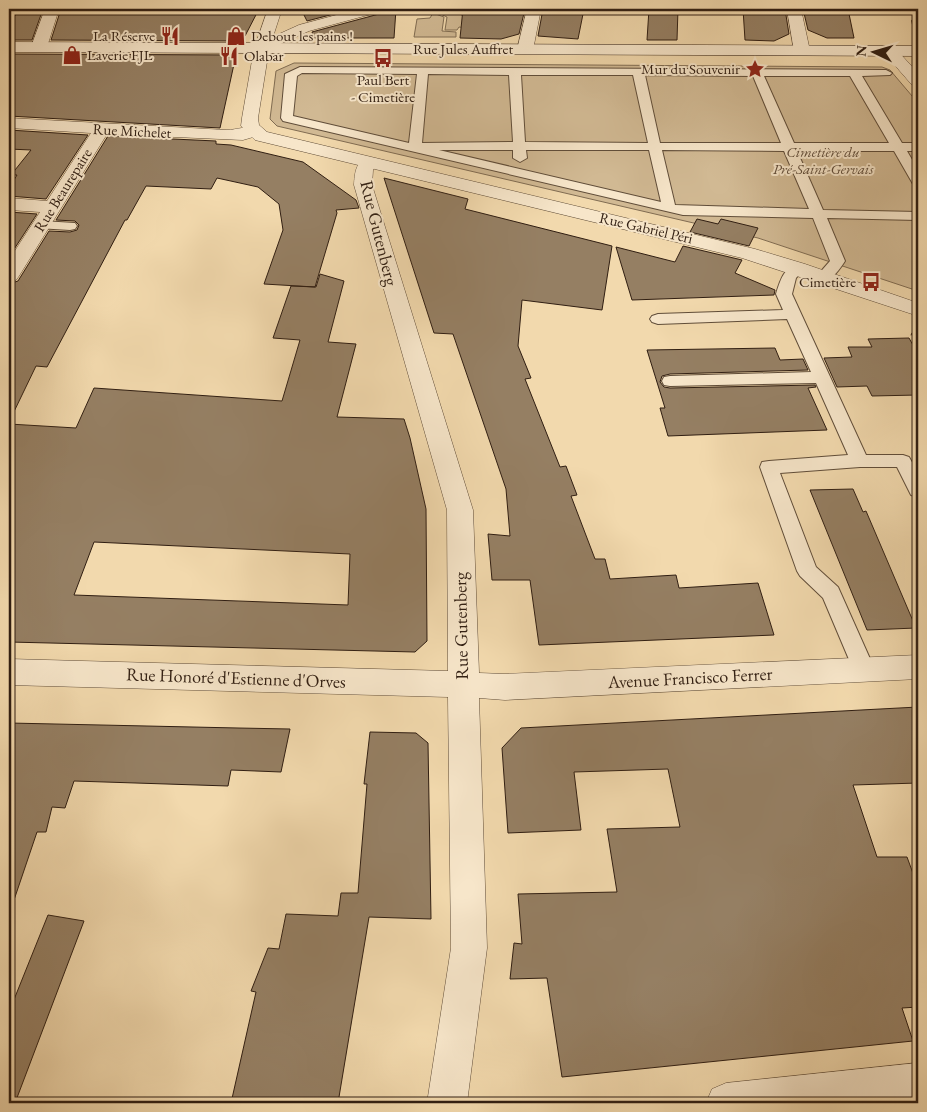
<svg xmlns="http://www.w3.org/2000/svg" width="927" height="1112" font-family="'EB Garamond',serif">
<rect width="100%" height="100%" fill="#f2d9ad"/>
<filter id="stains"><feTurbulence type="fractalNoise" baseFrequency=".004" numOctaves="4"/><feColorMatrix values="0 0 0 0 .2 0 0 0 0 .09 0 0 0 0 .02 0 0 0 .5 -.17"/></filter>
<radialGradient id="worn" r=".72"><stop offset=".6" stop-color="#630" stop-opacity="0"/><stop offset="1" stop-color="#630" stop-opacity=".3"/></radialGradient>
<path fill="#d1b993" stroke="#806c52" d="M 451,9 L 462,10 L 461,15 L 469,16 L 467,28 L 459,27 L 457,30 L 445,30 L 447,17 L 438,13 Z
M 433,13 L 444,17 L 442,31 L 456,32 L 456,37 L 414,37 L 417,19 L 430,18 Z
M 294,63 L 882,67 L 890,70 L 918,103 L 918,291 L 758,238 L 277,126 L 270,119 L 276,71 Z"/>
<path fill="#957f63" stroke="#301e12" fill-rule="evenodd" d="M 20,9 L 43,9 L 32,40 L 9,40 L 9,24 Z
M 61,9 L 259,9 L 245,36 L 239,38 L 239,41 L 51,40 Z
M 301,9 L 353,9 L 307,21 Z
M 383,9 L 396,9 L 394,38 L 314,38 L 312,32 L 379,14 Z
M 463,9 L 525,9 L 519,34 L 501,39 L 460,38 Z
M 543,9 L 584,9 L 578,39 L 538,36 Z
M 649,9 L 678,9 L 677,40 L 647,40 Z
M 743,9 L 785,9 L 789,34 L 774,41 L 745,40 Z
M 803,9 L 848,9 L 854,38 L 827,38 L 808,30 Z
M 9,54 L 236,55 L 220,128 L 9,116 Z
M 9,130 L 88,135 L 46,199 L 9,196 L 9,188 L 17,175 L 11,175 L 31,150 L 9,149 Z
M 108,136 L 216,141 L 216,144 L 231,145 L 303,162 L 356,200 L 359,208 L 336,210 L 337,213 L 315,287 L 264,284 L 283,230 L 279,204 L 258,187 L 217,178 L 211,189 L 146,186 L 127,220 L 125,220 L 47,367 L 36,366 L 9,422 L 9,284 L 18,281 L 49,231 L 70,232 L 77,230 L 79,225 L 75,221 L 56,220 Z
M 384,178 L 468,199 L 465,209 L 612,246 L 602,310 L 522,300 L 518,346 L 531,378 L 525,379 L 560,467 L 566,466 L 577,495 L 571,496 L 595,559 L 605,559 L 610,579 L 676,575 L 679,588 L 758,583 L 774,635 L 539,645 L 530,580 L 492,580 L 488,534 L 510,536 L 506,489 L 453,334 L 434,333 Z
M 9,212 L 37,214 L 9,257 Z
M 697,219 L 718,224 L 721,219 L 758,228 L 749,246 L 690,232 Z
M 683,246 L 742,260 L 735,273 L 775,290 L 774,295 L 632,300 L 616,247 L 675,262 Z
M 320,274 L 344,281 L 328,342 L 356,344 L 337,417 L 404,419 L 410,438 L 426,509 L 427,641 L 415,652 L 9,642 L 9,424 L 76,428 L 94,388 L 282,401 L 300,340 L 273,338 L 291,286 L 316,287 ZM 94,542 L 350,554 L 348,605 L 74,595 Z
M 909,338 L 918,354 L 918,395 L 872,396 L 867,386 L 837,387 L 824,358 L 852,357 L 848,347 L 872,347 L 868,339 Z
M 775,348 L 780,360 L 803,359 L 808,370 L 670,374 L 662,376 L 660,382 L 664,387 L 670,388 L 815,385 L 816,387 L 808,388 L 827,430 L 668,436 L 660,408 L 665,408 L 647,350 Z
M 853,489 L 863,512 L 866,511 L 916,628 L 867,630 L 810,490 Z
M 918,707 L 918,783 L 853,785 L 877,857 L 907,857 L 918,887 L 918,1007 L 902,1008 L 913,1041 L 562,1077 L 547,978 L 510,979 L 514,943 L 522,944 L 518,894 L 617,892 L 607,829 L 680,827 L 668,769 L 574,772 L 581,830 L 508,833 L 502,748 L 521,728 Z
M 9,723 L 238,728 L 290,729 L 281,772 L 231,770 L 228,786 L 74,781 L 65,808 L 52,807 L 46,832 L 37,832 L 14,900 L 9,900 Z
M 370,732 L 416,733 L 428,743 L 431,919 L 369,917 L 338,1103 L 231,1103 L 256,992 L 251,991 L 268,948 L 279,949 L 286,914 L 338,916 L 341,893 L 358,893 L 367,784 L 364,784 Z
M 48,915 L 84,921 L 15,1103 L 9,1103 L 9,1012 Z"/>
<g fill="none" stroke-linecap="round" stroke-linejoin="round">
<g stroke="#604d39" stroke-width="2">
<path id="service" d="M 918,18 L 918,29 L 914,28 L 912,21 Z
M 300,67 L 886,70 L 892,73 L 890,75 L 862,76 L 902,143 L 918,143 L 918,151 L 907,151 L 918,170 L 918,185 L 913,184 L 894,151 L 797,151 L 823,210 L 918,212 L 918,220 L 827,218 L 845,261 C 839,270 831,283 819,280 L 816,277 L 830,261 L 813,218 L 683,215 L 283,121 L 281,118 L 285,74 ZM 302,73 L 417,74 L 409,143 L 293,116 L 297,76 ZM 428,74 L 509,75 L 513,142 L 422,143 ZM 521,75 L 633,75 L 648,143 L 525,142 ZM 645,75 L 753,76 L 781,143 L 660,143 ZM 764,76 L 850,76 L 889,143 L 794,143 ZM 439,150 L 513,150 L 513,158 L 520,162 L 527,158 L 526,150 L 649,150 L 661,202 ZM 662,150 L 784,151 L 809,209 L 675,205 Z
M 42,221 L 75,223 L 77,226 L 75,229 L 70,230 L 37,228 L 35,225 L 37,222 Z
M 798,264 L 803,265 L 805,268 L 796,278 L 792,294 L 866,455 L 903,455 L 909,457 L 918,473 L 918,497 L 911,495 L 897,467 L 860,467 L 780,473 L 816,567 L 838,587 L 875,670 L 872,676 L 864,679 L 856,676 L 823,598 L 800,576 L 797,571 L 760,467 L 762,462 L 769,461 L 848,455 L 816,383 L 670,386 L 664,385 L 662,381 L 664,377 L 670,376 L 811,372 L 787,319 L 658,324 L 652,322 L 650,319 L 652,316 L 658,314 L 783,310 L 776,294 C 780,281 784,267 798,264 Z"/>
</g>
<g stroke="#604d39" stroke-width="1">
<path id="minor" d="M 45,9 L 59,9 L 47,47 L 44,50 L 34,50 L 31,47 Z
M 359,9 L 381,9 L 379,12 L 309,31 L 267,50 L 257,50 L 254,47 L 257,44 L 299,25 Z
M 527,9 L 541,9 L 533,50 L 530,53 L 520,53 L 517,50 Z
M 787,9 L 801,9 L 810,51 L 807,54 L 797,54 L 794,51 Z
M 890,46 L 895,48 L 918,73 L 918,87 L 912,85 L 885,54 L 882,51 L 885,48 Z
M 9,118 L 226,130 C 237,130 250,125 260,127 L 263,131 L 260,135 L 243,140 L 107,134 L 19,276 L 16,280 L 9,282 L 9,260 L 40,212 L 9,210 L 9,198 L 47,201 L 91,133 L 9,128 Z
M 369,158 L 375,159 L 378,163 L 373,170 L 372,185 L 473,510 L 479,673 L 505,674 L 918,655 L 918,679 L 505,700 L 479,698 L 487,948 L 467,1103 L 427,1103 L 451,948 L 448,697 L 9,685 L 9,659 L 448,671 L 447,510 L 354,185 C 355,173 355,161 369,158 Z
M 918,1063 L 918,1103 L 706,1103 L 712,1089 L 726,1083 Z"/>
</g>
<g stroke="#604d39" stroke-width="1">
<path id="tertiary" d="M 268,9 L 282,9 L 269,49 L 258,118 L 259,125 L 267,132 L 755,249 L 805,264 L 918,303 L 918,316 L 742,258 L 255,140 L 241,126 L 242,118 L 254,49 Z"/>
</g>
<g stroke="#301e12" stroke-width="1">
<path id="secondary" d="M 9,42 L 918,46 L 918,56 L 9,52 Z"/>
</g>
<path stroke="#301e12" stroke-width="2.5" stroke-dasharray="1 2" stroke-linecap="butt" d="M 911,334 L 918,337"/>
<use href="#service" fill="#f7e6ca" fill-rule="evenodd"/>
<use href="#minor" fill="#f7e6ca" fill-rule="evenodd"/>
<use href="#tertiary" fill="#f7e6ca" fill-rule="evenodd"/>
<use href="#secondary" fill="#f7e6ca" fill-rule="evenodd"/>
</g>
<defs>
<g id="restaurant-bare" transform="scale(1.5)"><path d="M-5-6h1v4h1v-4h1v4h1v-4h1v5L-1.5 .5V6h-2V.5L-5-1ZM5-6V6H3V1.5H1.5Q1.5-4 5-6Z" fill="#8f2418" stroke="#f7e6ca" stroke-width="2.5" paint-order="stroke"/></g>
<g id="shop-bare" transform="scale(1.5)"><path d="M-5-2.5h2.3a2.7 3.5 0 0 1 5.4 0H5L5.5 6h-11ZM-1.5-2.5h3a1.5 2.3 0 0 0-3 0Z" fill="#8f2418" stroke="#f7e6ca" stroke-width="2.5" paint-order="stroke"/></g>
<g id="bus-bare" transform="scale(1.5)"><path d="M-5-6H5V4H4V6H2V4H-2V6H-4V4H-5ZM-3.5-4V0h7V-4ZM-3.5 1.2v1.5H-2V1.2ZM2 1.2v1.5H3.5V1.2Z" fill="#8f2418" stroke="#f7e6ca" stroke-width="2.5" paint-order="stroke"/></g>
<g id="sight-bare" transform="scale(1.5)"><path d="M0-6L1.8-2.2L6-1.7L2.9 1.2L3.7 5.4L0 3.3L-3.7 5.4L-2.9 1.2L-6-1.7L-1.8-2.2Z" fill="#8f2418" stroke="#f7e6ca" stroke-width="2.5" paint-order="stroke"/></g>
</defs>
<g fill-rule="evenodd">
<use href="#restaurant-bare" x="170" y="36"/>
<use href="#shop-bare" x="236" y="36"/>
<use href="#shop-bare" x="72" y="55"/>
<use href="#restaurant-bare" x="229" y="56"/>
<use href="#bus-bare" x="383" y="58"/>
<use href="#sight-bare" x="755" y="69"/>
<use href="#bus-bare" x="871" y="282"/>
</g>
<g text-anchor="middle" stroke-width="4" stroke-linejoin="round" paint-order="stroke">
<g font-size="15" fill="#301e12" stroke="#f7e6ca" text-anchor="end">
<text x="155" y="41">La Réserve</text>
<text x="251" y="41" text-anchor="start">Debout les pains !</text>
<text x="87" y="60" text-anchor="start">Laverie FJL</text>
<text x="244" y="61" text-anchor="start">Olabar</text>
<text x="740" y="74">Mur du Souvenir</text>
<text x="383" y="85" text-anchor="middle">Paul Bert<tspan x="383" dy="17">- Cimetière</tspan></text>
<text x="856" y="287">Cimetière</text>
</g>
<g font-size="15" fill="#301e12" stroke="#f7e6ca">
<text x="463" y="54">Rue Jules Auffret</text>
<text transform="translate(132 131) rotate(3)" y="5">Rue Michelet</text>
<text transform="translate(63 190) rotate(-58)" y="5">Rue Beaurepaire</text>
<text transform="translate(646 228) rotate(13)" y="5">Rue Gabriel Péri</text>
</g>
<g font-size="15" font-style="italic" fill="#604c39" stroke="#f7e6ca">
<text x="823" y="157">Cimetière du<tspan x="823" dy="17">Pré-Saint-Gervais</tspan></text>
</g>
<g font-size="18" fill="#301e12" stroke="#f7e6ca">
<text transform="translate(379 233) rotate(76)" y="6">Rue Gutenberg</text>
<text transform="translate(461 626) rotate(-91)" y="6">Rue Gutenberg</text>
<text transform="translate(236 678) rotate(2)" y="6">Rue Honoré d'Estienne d'Orves</text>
<text transform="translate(690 678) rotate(-3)" y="6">Avenue Francisco Ferrer</text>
</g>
</g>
<rect width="927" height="1112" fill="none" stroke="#f2d9ad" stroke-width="30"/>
<rect x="10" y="10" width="907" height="1092" fill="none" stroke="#301e12" stroke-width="2.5"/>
<rect x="15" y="15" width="897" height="1082" fill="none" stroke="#301e12"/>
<g transform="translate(874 52) rotate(275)" stroke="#f7e6ca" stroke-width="4" paint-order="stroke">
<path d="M0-4L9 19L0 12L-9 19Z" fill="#301e12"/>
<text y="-8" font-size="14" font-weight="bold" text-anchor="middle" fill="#301e12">N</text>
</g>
<rect width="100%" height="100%" filter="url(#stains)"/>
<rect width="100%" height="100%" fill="url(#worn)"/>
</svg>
